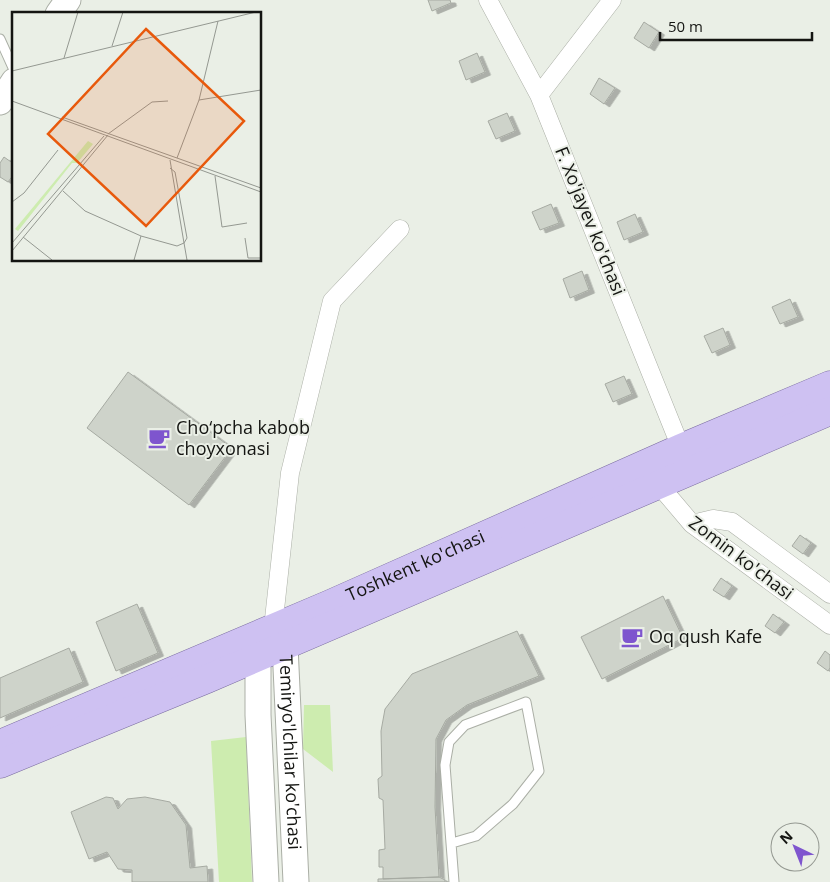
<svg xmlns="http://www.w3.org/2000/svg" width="830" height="882" font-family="'Open Sans',sans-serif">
<defs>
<filter id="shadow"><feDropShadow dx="5.5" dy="3" stdDeviation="0" flood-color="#0004"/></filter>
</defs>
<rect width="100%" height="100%" fill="#eaefe6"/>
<path fill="#cdecaf" d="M 304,705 L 330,705 L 333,772 L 303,749 Z
M 246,737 L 252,882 L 219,882 L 211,741 Z"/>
<path fill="#ced3ca" stroke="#a6aaa2" filter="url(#shadow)" d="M 428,0 L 450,0 L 451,3 L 432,11 Z
M 644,22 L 659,32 L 649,48 L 634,38 Z
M 477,53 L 485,72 L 466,80 L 459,61 Z
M 599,78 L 615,88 L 604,104 L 590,94 Z
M 507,113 L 515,131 L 496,139 L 488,121 Z
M 4,157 L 14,164 L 14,174 L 8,182 L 0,177 L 0,163 Z
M 551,204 L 559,223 L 540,230 L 532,212 Z
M 635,214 L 643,232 L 624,240 L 617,222 Z
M 582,271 L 589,290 L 570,298 L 563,279 Z
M 790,299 L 798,317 L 780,324 L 772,307 Z
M 723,328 L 730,345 L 712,353 L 704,336 Z
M 128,372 L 232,448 L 189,505 L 87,428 Z
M 624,376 L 632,394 L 613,402 L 605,384 Z
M 800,535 L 811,543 L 803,554 L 792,546 Z
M 721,578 L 732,586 L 724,597 L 713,590 Z
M 663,596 L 683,638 L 602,679 L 581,637 Z
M 137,604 L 158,653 L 116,671 L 96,622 Z
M 773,614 L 784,622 L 775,633 L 765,626 Z
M 517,631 L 539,676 L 467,705 L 446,720 L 436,739 L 435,807 L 439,877 L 383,879 L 383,867 L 379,867 L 379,850 L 385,849 L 383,800 L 379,798 L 378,779 L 382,776 L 381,731 L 385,709 L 412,674 Z
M 69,648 L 83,682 L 0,718 L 0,678 Z
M 825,651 L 830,655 L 830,668 L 828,671 L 817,663 Z
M 106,797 L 113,798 L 118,809 L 127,799 L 145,797 L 170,802 L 186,825 L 190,868 L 207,866 L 208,882 L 132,882 L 132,870 L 118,869 L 107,852 L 89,859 L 71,812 Z
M 439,877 L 445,880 L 445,882 L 378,882 L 378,879 Z"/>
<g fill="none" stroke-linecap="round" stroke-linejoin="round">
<g stroke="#abafa6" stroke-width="11">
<path id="service" d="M 0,39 L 14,70
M 452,843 L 476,836 L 513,804 L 539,771 L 526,702 L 465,725 L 449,742 L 445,765 L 454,882"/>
</g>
<g stroke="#abafa6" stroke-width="19">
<path id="minor" d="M 488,0 L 539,95 L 681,448
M 539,95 L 612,0
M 659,485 L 692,524 L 830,625
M 692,524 L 713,519 L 732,522 L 830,594
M 273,628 L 290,473 L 332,301 L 400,229"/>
</g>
<g stroke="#abafa6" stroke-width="27">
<g id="secondary">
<path d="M 58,14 L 68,0"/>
<path d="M 0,102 L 14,81"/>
<path id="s1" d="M 271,636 L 278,637 L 285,646 L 296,882"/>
<path d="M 264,640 L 259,650 L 258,658 L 258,715 L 266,882"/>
</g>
</g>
<g stroke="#786a9e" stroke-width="29">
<g id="primary">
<path id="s2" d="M 0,744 L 330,604 L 681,448 L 830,385"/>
<path d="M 0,764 L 207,679 L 830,411"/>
</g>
</g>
<use href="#service" stroke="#fff" stroke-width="9"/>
<use href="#minor" stroke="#fff" stroke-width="18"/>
<use href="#secondary" stroke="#fff" stroke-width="25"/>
<use href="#primary" stroke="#cec1f2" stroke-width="28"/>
</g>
<defs>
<g id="cafe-bare" transform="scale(1.725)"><path d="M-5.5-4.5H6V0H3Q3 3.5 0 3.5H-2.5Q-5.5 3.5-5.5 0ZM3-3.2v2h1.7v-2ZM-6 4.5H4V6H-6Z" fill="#7e55ce" stroke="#eaefe6" stroke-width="2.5" paint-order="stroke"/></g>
</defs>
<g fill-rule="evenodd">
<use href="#cafe-bare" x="159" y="438"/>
<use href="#cafe-bare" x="632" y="637"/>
</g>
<g text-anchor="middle" stroke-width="4" stroke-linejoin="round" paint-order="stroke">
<g font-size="18" fill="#141512" stroke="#eaefe6">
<text transform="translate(590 221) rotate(68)" y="6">F. Xo'jayev ko'chasi</text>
<text transform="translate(741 558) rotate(37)" y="6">Zomin ko'chasi</text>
<text dy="6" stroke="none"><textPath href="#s2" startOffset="452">Toshkent ko'chasi</textPath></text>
<text dy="6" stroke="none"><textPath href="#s1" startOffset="125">Temiryo'lchilar ko'chasi</textPath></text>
</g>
<g font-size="18" fill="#141512" stroke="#eaefe6" text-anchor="start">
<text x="176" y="434">Cho‘pcha kabob<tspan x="176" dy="21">choyxonasi</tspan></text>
<text x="649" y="643">Oq qush Kafe</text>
</g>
</g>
<g transform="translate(12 12)">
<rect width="249" height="249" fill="#eaefe6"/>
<path d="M 76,129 L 81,132 L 65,151 L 60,151 L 6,219 L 3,217 Z" fill="#cdecaf"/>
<path fill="none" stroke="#949891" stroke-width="1" d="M 100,34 L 111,0M 52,46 L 66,0M 0,59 L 244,0M 187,88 L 249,78M 0,89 L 249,180M 50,105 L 249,176M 96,122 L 140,90 L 156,89M 165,146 L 187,88 L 206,9M 158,156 L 163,160 L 175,226 L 172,231 L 175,248M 203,164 L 210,215 L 235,211M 51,179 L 73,199 L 129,224 L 165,234 L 172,231 L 158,148M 0,190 L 12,181 L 46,138M 11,225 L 40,248M 233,226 L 236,246 L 249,246M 0,231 L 92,124M 0,239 L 96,123M 122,248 L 129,224"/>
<path fill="#e8590c" fill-opacity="0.15" stroke="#e8590c" stroke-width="2.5" d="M 134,17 L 232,109 L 134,214 L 36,122 Z"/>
<rect width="249" height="249" fill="none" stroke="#141512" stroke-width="2.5"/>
</g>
<g transform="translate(795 847) rotate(317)"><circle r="24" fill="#eaefe6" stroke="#949891"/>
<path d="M0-4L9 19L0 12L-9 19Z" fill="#7e55ce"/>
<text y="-8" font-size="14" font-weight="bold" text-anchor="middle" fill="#141512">N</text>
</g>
<path d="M660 32v8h152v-8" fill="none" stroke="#141512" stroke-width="2.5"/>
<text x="668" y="32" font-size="15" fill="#141512" stroke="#eaefe6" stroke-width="4" paint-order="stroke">50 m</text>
</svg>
